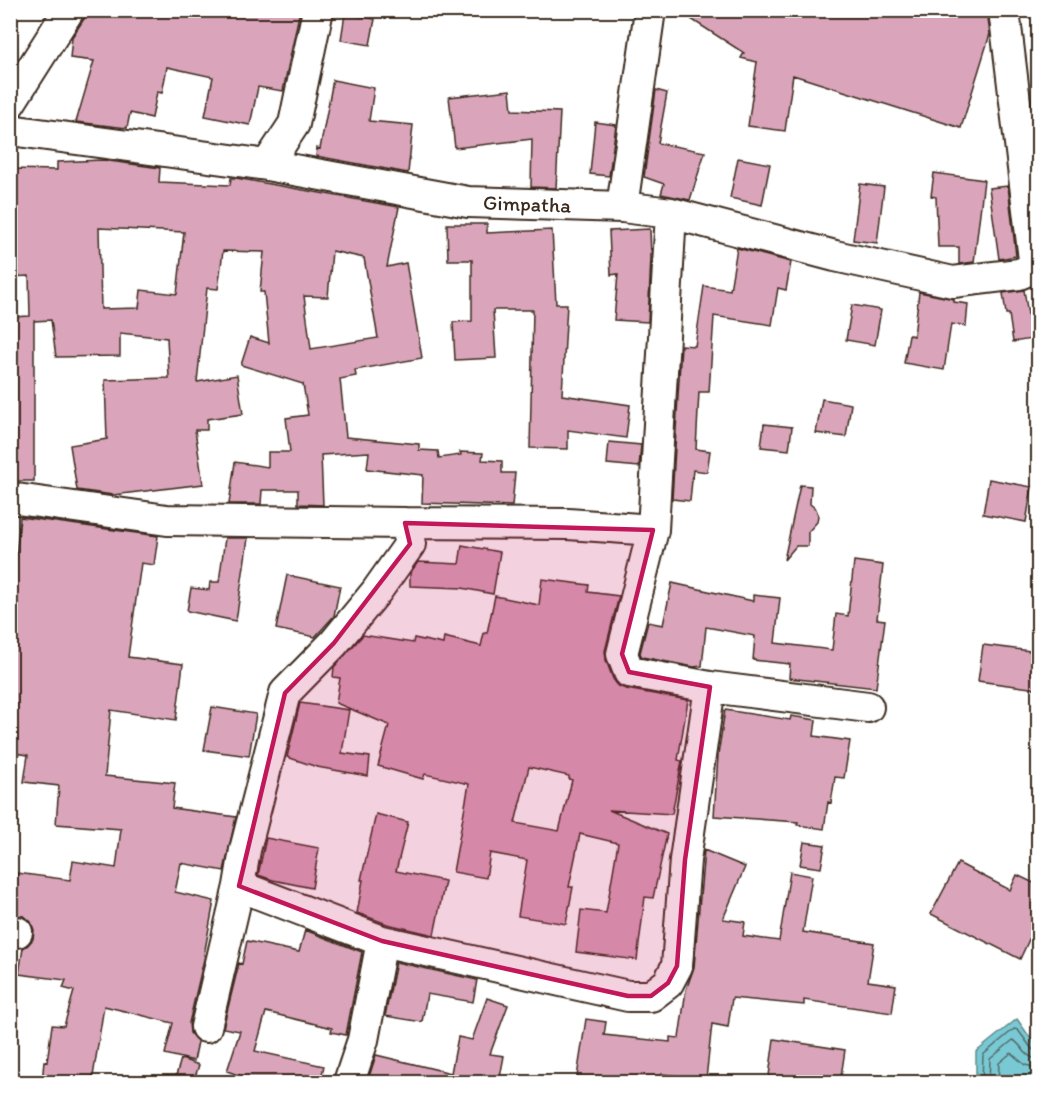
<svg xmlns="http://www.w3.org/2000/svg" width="1049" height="1093" font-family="Itim,sans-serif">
<rect width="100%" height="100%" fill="#fff"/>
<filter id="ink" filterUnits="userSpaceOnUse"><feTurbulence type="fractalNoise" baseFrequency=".0167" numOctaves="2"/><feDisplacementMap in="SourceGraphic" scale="12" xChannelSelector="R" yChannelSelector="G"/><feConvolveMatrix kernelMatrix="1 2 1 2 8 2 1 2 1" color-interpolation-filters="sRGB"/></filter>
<g filter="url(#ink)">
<path fill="#79c9d4" stroke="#60898b" stroke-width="1.5" d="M 1017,1019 L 1038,1049 L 1038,1082 L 976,1082 L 976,1052 Z"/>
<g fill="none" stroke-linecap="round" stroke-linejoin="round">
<path stroke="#546a67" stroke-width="1.5" d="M 982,1082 L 983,1055 L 1014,1029 L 1018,1030 L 1032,1049 L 1038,1052
M 989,1082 L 990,1059 L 1013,1040 C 1023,1045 1024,1058 1038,1059
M 998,1082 L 999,1063 L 1011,1053 L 1025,1065 L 1038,1068"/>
</g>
<path fill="#daa4bb" stroke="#3b2a1e" stroke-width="1.5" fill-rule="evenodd" d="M 86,10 L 300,10 L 283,91 L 258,87 L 250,125 L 205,116 L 213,77 L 167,67 L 162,93 L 157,92 L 152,118 L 130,113 L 127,128 L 76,122 L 94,61 L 70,58 L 72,37 L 84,19 Z
M 677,10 L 987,10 L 990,34 L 961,128 L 793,75 L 785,131 L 748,126 L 757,62 L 741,58 L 744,53 Z
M 345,14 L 375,19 L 370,45 L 341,40 Z
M 333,80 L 374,88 L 369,121 L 413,125 L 408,173 L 316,156 L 317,148 L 320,149 Z
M 510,90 L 512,110 L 560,112 L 556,188 L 531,187 L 532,139 L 455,148 L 449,97 Z
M 656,90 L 667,93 L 658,143 L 705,152 L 690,200 L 661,194 L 664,184 L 644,177 Z
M 595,122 L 616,125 L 609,176 L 590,174 Z
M 738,158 L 770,164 L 762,205 L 730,198 Z
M 102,160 L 160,168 L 159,182 L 230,185 L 231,178 L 236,178 L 399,207 L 387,267 L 406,263 L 422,358 L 355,370 L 356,376 L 340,379 L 346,437 L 419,444 L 419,450 L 438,451 L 439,458 L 461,455 L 460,452 L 483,453 L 482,460 L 502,461 L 502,473 L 515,473 L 512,506 L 422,503 L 423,475 L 367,469 L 369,452 L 321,455 L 323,505 L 298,504 L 298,490 L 262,490 L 261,504 L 229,504 L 235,462 L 268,467 L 268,452 L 290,452 L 286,418 L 308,415 L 303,384 L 241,365 L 250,337 L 269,343 L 264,292 L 260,292 L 264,252 L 223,251 L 218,289 L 207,288 L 197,382 L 237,375 L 243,414 L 207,419 L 207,430 L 195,430 L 203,484 L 113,495 L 77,490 L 70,445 L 107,439 L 105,380 L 169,378 L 167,338 L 120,333 L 120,356 L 56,357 L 51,320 L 34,321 L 34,481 L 10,481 L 10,317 L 30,316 L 29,276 L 10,277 L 10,169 L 57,170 L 57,162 ZM 99,228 L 184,232 L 177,294 L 141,290 L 139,308 L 101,309 ZM 332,251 L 364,258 L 378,338 L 311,349 L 304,296 L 328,297 Z
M 934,173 L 984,180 L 974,262 L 959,264 L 959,247 L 938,247 L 936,197 L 931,196 Z
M 860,184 L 884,187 L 877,243 L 853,240 Z
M 1008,186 L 1016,256 L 999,259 L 989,188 Z
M 447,224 L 487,224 L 487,233 L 552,230 L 556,304 L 567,304 L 562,395 L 630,405 L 626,438 L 568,430 L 568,449 L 530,448 L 533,310 L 493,310 L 496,358 L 455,360 L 453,322 L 472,321 L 472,260 L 448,260 Z
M 650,229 L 651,257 L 648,322 L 614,320 L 618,274 L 611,275 L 609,231 Z
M 737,248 L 791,262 L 786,290 L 778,288 L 772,325 L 714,316 L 709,392 L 699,392 L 696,449 L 710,451 L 707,472 L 693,470 L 690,501 L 672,499 L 681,345 L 695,346 L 704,286 L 730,290 Z
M 1024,290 L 1032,339 L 1013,342 L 1009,314 L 1006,314 L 1003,293 Z
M 919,292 L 954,299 L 954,302 L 968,304 L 966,326 L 951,324 L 944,370 L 904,363 L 909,335 L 914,336 Z
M 852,305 L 881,310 L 875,345 L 846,340 Z
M 822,399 L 851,404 L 846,437 L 816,433 Z
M 764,424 L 792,427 L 789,450 L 761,447 Z
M 609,442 L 641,445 L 639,467 L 607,464 Z
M 989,479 L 1032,487 L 1026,522 L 983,514 Z
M 800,485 L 811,486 L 810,504 L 816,509 L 818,515 L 817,522 L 808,532 L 808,546 L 796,546 L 784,560 Z
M 20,517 L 158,536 L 154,565 L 141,563 L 128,657 L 183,664 L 176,720 L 111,710 L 105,776 L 175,783 L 172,808 L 236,817 L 224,871 L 181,863 L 175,892 L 214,901 L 204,955 L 205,955 L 189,1023 L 190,1033 L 198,1042 L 194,1061 L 165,1054 L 173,1023 L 104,1006 L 92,1083 L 42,1083 L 44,1061 L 47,1062 L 52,1025 L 64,1026 L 74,991 L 63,988 L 66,980 L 19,974 L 23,948 L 28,945 L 33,939 L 34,930 L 31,922 L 24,916 L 12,915 L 17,873 L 70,880 L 73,861 L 116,868 L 121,829 L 56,824 L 59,786 L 24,782 L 28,755 L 10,752 L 10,665 L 17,621 L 10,621 L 10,617 Z
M 225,538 L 248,538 L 236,621 L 187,611 L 191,588 L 209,590 L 210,582 L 219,582 Z
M 462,545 L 500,552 L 493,594 L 462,588 L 410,586 L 410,573 L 418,562 L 459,564 Z
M 854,561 L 883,565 L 877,619 L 885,620 L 876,688 L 789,678 L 790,664 L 753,660 L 755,636 L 712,628 L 706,627 L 702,666 L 694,667 L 642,657 L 640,653 L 648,622 L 663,625 L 672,583 L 753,601 L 753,595 L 780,598 L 775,643 L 832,650 L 836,614 L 848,616 Z
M 287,575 L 340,586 L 334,616 L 315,637 L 276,629 Z
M 542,579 L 589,585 L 588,592 L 619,596 L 605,651 L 606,660 L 613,679 L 618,686 L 626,689 L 688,700 L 678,760 L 682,761 L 672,814 L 609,810 L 667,834 L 653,898 L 645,897 L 637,960 L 576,952 L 581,910 L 606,913 L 618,843 L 580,834 L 569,887 L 573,887 L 566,924 L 518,916 L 527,860 L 490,853 L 486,878 L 453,872 L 469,784 L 425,774 L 423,779 L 378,766 L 389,725 L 336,703 L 340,678 L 333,677 L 334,667 L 363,635 L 413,643 L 414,638 L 443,644 L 444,637 L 481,646 L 484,633 L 487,633 L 495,596 L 539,605 ZM 529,767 L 569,776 L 569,779 L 572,780 L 559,831 L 515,823 Z
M 983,645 L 1038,652 L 1038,689 L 978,681 Z
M 300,703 L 349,710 L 342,753 L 370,757 L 368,776 L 317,767 L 287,757 Z
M 212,707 L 256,714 L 249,756 L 204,750 Z
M 725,710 L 790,720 L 791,716 L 816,720 L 814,736 L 850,741 L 844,778 L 835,777 L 831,803 L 828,802 L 824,829 L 797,825 L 798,822 L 714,816 L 718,755 Z
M 376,814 L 408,822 L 396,871 L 445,881 L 434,935 L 387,924 L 357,913 L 363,880 L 361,880 Z
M 266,838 L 319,848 L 312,888 L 273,880 L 258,875 Z
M 804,842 L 825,845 L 821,868 L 800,865 Z
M 704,850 L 745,867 L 723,919 L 745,922 L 743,936 L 779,941 L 790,872 L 812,876 L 803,932 L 874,943 L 868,981 L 896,985 L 892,1013 L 804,1000 L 804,1005 L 732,998 L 728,1027 L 712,1024 L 706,1079 L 662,1074 L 661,1082 L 624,1077 L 624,1083 L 576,1083 L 586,1019 L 606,1022 L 604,1035 L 670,1042 L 670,1037 L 679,1038 L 686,990 L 694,967 Z
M 958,863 L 1010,890 L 1017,875 L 1038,885 L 1038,920 L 1020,959 L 931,914 Z
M 305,930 L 362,952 L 346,1035 L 331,1032 L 332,1028 L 266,1012 L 255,1051 L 324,1066 L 320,1083 L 260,1083 L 227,1071 L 240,1031 L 223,1028 L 239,963 L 242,964 L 247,941 L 299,952 Z
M 396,962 L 477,980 L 473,1002 L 427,994 L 422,1022 L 385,1016 Z
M 487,998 L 508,1005 L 490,1054 L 504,1056 L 499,1083 L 367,1083 L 376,1055 L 451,1073 L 458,1037 L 472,1040 Z
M 774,1039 L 845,1050 L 840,1083 L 768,1083 Z
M 181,1059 L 199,1065 L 193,1083 L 175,1079 Z"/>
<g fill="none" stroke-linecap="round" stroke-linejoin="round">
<g stroke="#3b2a1e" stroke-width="34">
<path id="minor" d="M 1004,10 L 1035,268
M 10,103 L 69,10
M 10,130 L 267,165 L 468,202 L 622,207 L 671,213 L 835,256 L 953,282 L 1019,274 L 1038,266
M 267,165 L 294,124 L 318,10
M 622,207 L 650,10
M 671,213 L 653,530 L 622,654 L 629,672 L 710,687 L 868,707
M 10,498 L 167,520 L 405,523 L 410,544 L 376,592 L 334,643 L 285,693 L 245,850 L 239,886 L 206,1027
M 405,523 L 568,524 L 653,530
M 239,886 L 382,941 L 628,996 L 651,996 L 668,983 L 677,966 L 685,860 L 710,687
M 10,933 L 17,932
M 349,1082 L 363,1040 L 382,941"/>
</g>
<use href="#minor" stroke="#fff" stroke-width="30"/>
</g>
</g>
<path fill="#c2185b" fill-opacity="0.2" stroke="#c2185b" stroke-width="4.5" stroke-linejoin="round" d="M 405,523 L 653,530 L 622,654 L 629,672 L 710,687 L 685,860 L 677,966 L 668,983 L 651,996 L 628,996 L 382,941 L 239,886 L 285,693 L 334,643 L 410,544 Z"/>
<g text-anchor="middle" stroke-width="5" stroke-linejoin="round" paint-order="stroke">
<g font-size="21" fill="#3b2a1e" stroke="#fff">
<text transform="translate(527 204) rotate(2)" y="7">Gimpatha</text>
</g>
</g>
<rect width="1049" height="1093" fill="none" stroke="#fff" stroke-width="36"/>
<rect x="18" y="18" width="1013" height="1057" fill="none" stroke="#3b2a1e" stroke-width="2" filter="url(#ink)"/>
</svg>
